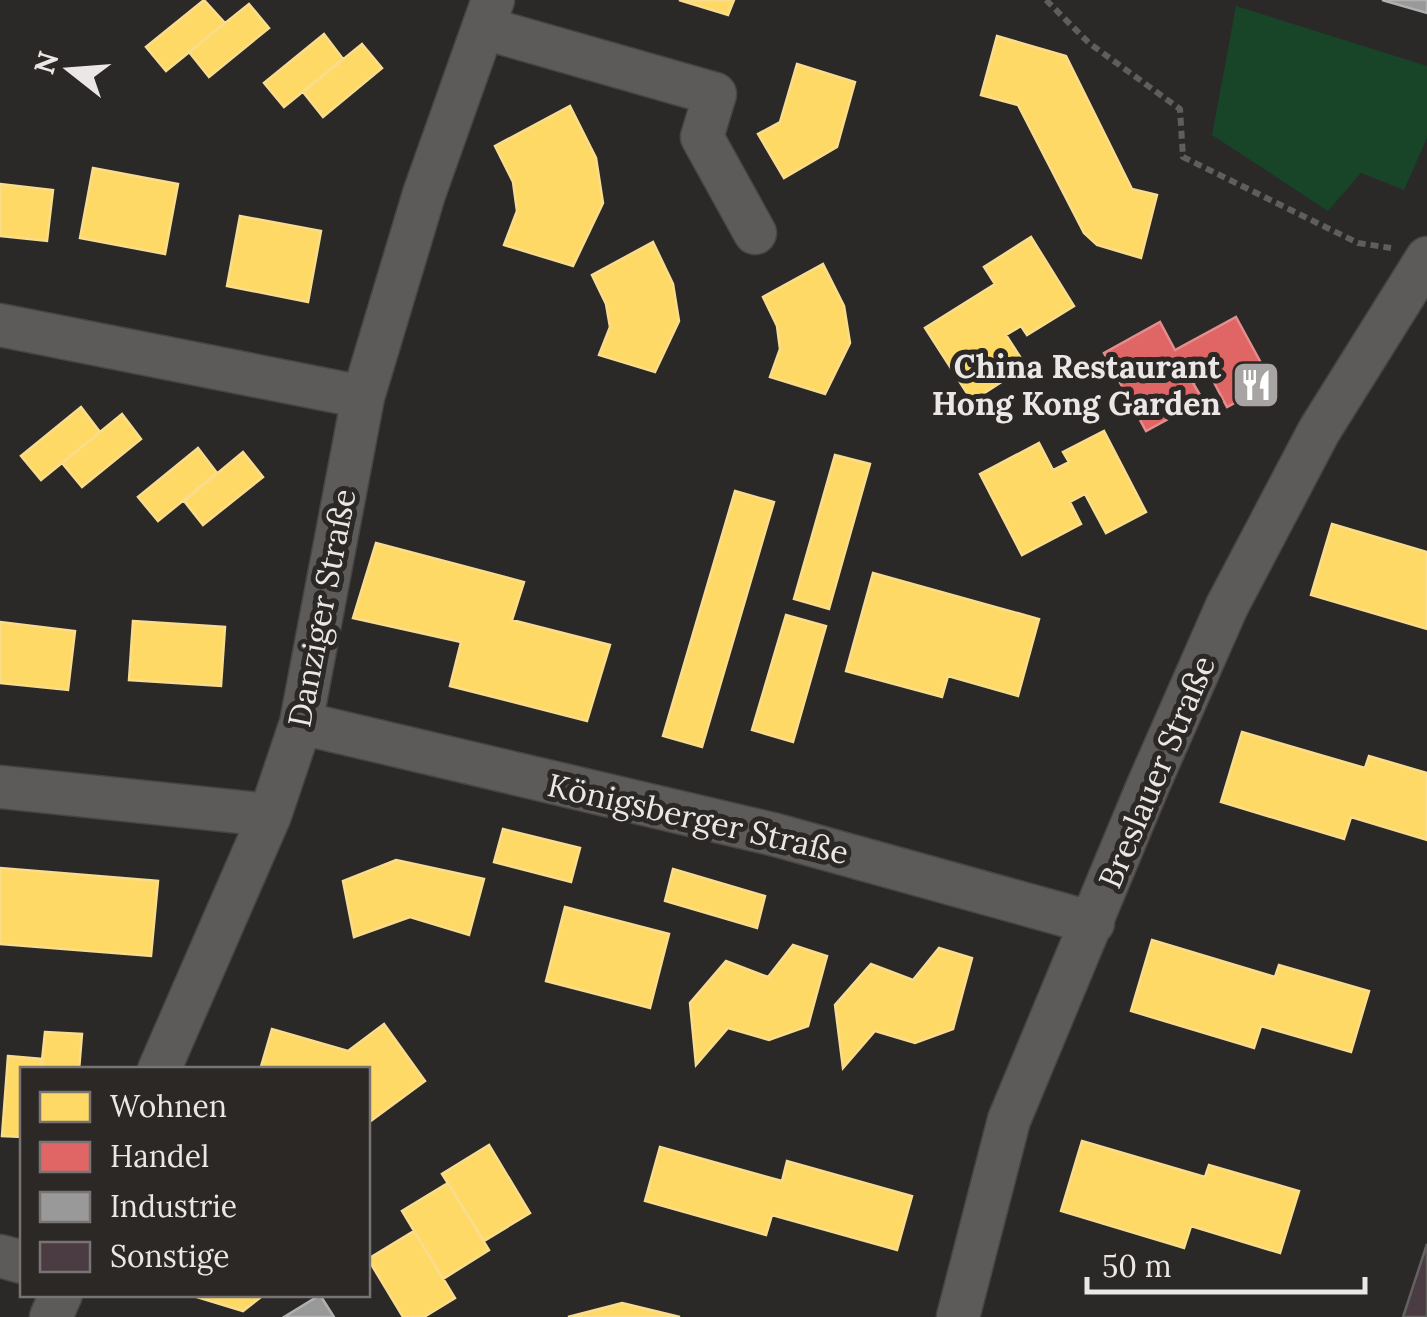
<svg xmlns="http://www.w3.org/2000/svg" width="1427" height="1317" font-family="Lora,serif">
<rect width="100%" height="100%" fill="#2b2927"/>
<path fill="#184428" d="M 1236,6 L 1427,66 L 1427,138 L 1404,190 L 1361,173 L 1328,211 L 1212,135 Z"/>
<path fill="#ffd966" stroke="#f9dd8c" stroke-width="2.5" d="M 204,0 L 225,23 L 166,71 L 146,47 Z
M 679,0 L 734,0 L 728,15 Z
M 249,4 L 269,28 L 209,77 L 189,52 Z
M 324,34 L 343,59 L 284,107 L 264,83 Z
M 997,36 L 1066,56 L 1132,189 L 1157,195 L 1141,258 L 1097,245 L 1084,233 L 1018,105 L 981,95 Z
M 362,44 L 382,68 L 323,117 L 303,92 Z
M 797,64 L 855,82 L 837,147 L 784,178 L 758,134 L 780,122 Z
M 570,106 L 596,158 L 603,203 L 573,266 L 504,245 L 517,211 L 513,182 L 495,146 Z
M 93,168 L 178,184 L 165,254 L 80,238 Z
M 0,184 L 53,190 L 47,241 L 0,236 Z
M 240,216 L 321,231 L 308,302 L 227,286 Z
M 1031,237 L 1074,306 L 1027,335 L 1021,326 L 1006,335 L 1026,366 L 972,401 L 925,328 L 995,284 L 984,267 Z
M 653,242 L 673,284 L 679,321 L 655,372 L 599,355 L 610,327 L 606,304 L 592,275 Z
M 823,264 L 844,306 L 850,343 L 825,394 L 770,377 L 780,349 L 777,326 L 763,297 Z
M 81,407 L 100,432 L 41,480 L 21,456 Z
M 122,414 L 141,439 L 82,487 L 62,463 Z
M 1104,431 L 1146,512 L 1106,533 L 1085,494 L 1070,502 L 1081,524 L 1022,555 L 980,474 L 1039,443 L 1053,470 L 1069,462 L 1063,452 Z
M 198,448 L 217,473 L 158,521 L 138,497 Z
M 243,452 L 263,477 L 203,525 L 184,501 Z
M 835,455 L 870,464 L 829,609 L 794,599 Z
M 735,491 L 774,502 L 702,747 L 663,736 Z
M 1332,524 L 1427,552 L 1427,629 L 1311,595 Z
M 376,543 L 524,582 L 512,620 L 610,645 L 587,721 L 450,686 L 461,642 L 353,618 Z
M 873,573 L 1039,619 L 1018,696 L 948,676 L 942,697 L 846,671 Z
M 786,615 L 826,626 L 793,742 L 752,730 Z
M 133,621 L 225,627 L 221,686 L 129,680 Z
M 0,622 L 75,631 L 68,690 L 0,683 Z
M 1242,732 L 1365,768 L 1369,756 L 1427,773 L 1427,840 L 1351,817 L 1344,839 L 1221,802 Z
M 503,829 L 580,848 L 571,882 L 494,862 Z
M 396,860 L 484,879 L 469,935 L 410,917 L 354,937 L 343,881 Z
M 0,868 L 158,881 L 151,956 L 0,944 Z
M 673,869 L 765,896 L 757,928 L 665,901 Z
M 565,907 L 669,934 L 650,1008 L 546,981 Z
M 1152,940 L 1275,977 L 1279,965 L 1369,991 L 1351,1052 L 1261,1026 L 1254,1048 L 1131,1011 Z
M 793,945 L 827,956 L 808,1026 L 769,1040 L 728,1028 L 696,1065 L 690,1003 L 726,961 L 768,977 Z
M 939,948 L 972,958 L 953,1029 L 915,1043 L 875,1031 L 843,1068 L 835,1005 L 871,964 L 913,980 Z
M 384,1024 L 425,1081 L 368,1123 L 368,1070 L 260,1070 L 272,1029 L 348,1051 Z
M 45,1032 L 82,1034 L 79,1070 L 41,1070 Z
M 8,1056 L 42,1059 L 41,1070 L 22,1070 L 22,1137 L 2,1136 Z
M 1082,1141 L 1205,1177 L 1209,1165 L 1299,1191 L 1280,1253 L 1191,1226 L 1184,1248 L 1061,1211 Z
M 489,1145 L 530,1213 L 484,1241 L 442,1174 Z
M 660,1147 L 782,1181 L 787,1161 L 912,1196 L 897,1250 L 772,1215 L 766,1235 L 645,1201 Z
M 448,1183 L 489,1250 L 443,1279 L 402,1211 Z
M 414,1231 L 455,1298 L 424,1317 L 403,1317 L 368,1259 Z
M 187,1294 L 265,1294 L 243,1311 Z
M 622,1303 L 680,1317 L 568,1317 Z"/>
<path fill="#e06666" stroke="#e38d8c" stroke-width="2.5" d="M 1236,317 L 1272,383 L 1227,407 L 1210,375 L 1193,383 L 1203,400 L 1146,431 L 1104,353 L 1160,322 L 1175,350 Z"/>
<path fill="#999" stroke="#b1b0b0" stroke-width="2.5" d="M 1382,0 L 1427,0 L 1427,13 Z
M 320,1295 L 334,1317 L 284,1317 Z"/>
<path fill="#4a3c42" stroke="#646261" stroke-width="2.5" d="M 1427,1244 L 1427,1317 L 1403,1317 Z"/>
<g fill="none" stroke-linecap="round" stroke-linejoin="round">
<g stroke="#464544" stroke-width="45">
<path id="minor" d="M 484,28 L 715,94 L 702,137 L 755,233
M 0,325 L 363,397
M 301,723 L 776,835 L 1093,923
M 0,787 L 270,815
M 159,1070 L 270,815 L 301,723 L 363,397 L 424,194 L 493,0
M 0,1256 L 22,1262
M 51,1317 L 61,1294
M 958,1317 L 1009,1120 L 1147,788 L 1227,606 L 1319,431 L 1427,258"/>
</g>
<path stroke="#605e5d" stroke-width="6" stroke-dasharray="8 5" stroke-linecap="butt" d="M 1046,0 L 1089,43 L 1180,109 L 1183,157 L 1358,243 L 1391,248"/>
<use href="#minor" stroke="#5d5b59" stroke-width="42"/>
</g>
<defs>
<g id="restaurant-square" transform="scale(2.5)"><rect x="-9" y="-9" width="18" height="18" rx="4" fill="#a7a4a3" stroke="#2c2826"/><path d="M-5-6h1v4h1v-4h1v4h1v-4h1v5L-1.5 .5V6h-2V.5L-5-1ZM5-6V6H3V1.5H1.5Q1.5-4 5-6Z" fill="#fff"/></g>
</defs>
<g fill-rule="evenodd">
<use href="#restaurant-square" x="1256" y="385"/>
</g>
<g text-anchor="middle" stroke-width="10" stroke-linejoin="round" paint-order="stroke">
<g font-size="32" font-weight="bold" fill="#eae7e6" stroke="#2c2826" text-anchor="end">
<text x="1221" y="378">China Restaurant<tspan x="1221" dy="37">Hong Kong Garden</tspan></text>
</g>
<g font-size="32" fill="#eae7e6" stroke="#2c2826">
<text transform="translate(322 608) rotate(-79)" y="11">Danziger Straße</text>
<text transform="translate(1157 772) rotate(-67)" y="11">Breslauer Straße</text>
<text transform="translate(698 819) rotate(13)" y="11">Königsberger Straße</text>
</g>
</g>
<rect x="20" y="1067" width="350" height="230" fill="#2c2826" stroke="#787473" stroke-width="2.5"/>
<rect x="40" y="1092" width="50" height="30" fill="#ffd966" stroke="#787473" stroke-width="2.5"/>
<text x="110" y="1117" font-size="30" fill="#eae7e6">Wohnen</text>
<rect x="40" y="1142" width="50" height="30" fill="#e06666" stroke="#787473" stroke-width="2.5"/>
<text x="110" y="1167" font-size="30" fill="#eae7e6">Handel</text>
<rect x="40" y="1192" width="50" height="30" fill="#999999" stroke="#787473" stroke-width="2.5"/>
<text x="110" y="1217" font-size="30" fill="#eae7e6">Industrie</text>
<rect x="40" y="1242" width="50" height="30" fill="#4a3c42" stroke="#787473" stroke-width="2.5"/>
<text x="110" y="1267" font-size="30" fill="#eae7e6">Sonstige</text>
<g transform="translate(70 70) rotate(287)" stroke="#2c2826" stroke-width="8" paint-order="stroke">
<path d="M0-8L18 38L0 25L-18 38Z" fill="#eae7e6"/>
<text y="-15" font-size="28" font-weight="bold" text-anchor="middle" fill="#eae7e6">N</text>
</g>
<path d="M1087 1277v15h278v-15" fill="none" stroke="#eae7e6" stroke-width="5"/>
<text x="1102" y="1277" font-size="30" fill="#eae7e6" stroke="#2c2826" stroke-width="8" paint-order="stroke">50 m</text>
</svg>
